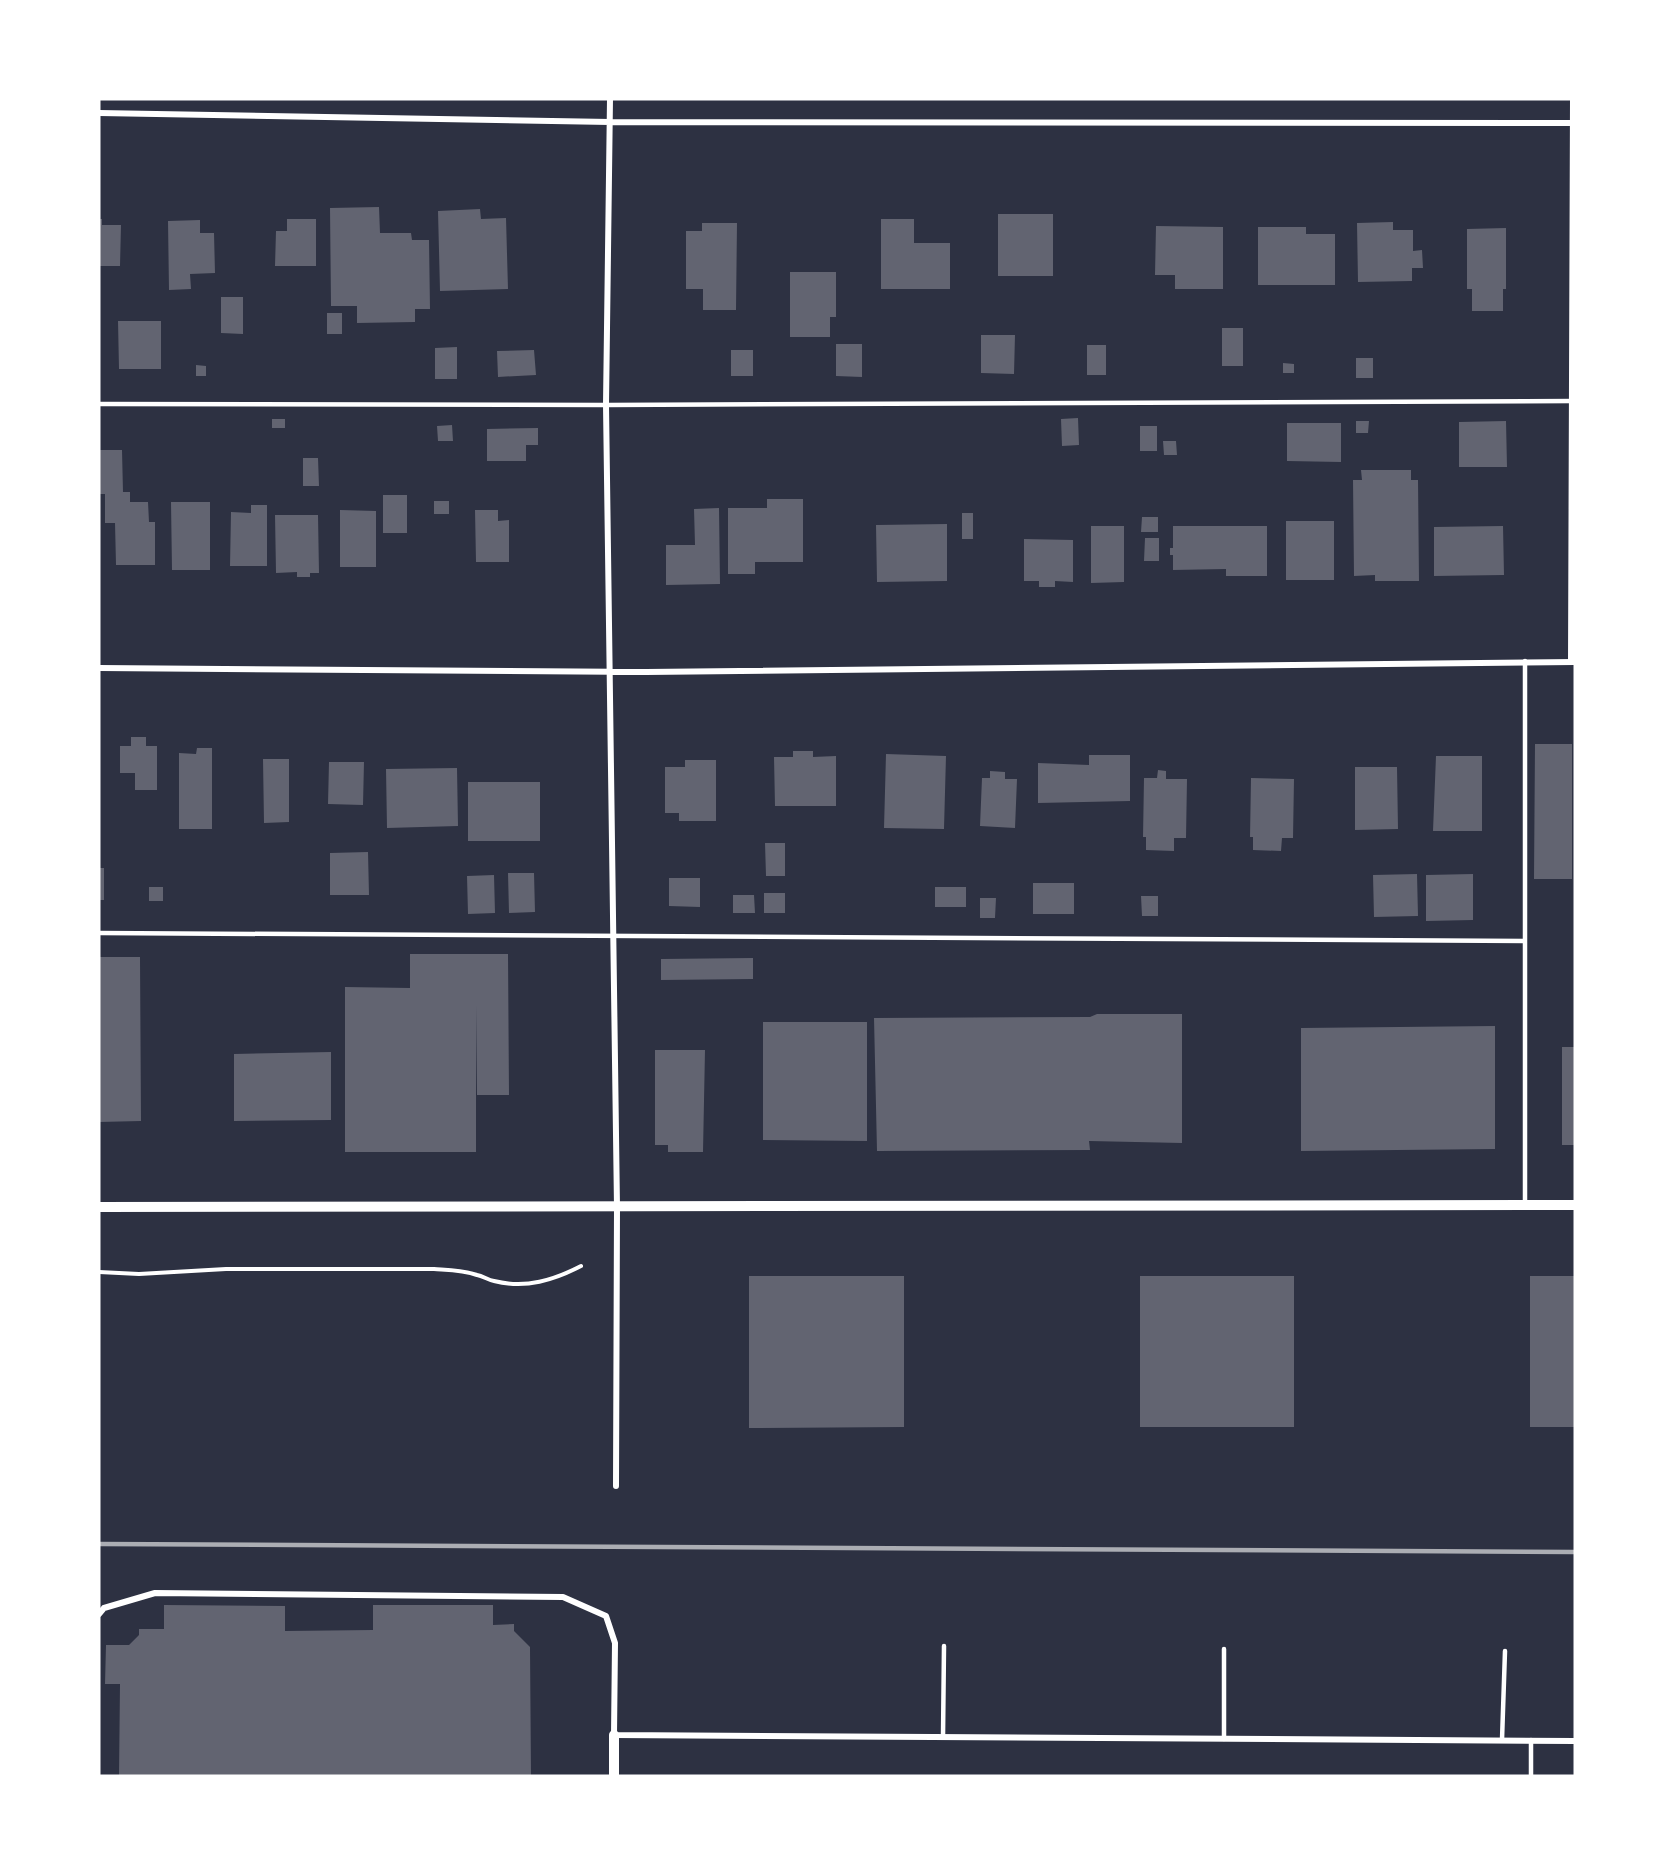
<svg xmlns="http://www.w3.org/2000/svg" width="1674" height="1875" font-family="'Roboto Serif',serif">
<rect width="100%" height="100%" fill="#2d3142"/>
<path fill="#626471" d="M 379,207 L 380,233 L 411,233 L 412,240 L 429,240 L 430,309 L 415,309 L 415,322 L 357,323 L 357,306 L 331,306 L 330,208 Z
M 480,209 L 481,219 L 506,218 L 508,289 L 440,291 L 438,211 Z
M 998,214 L 1053,214 L 1053,276 L 998,276 Z
M 99,219 L 102,219 L 102,225 L 121,225 L 120,266 L 99,266 Z
M 287,219 L 316,219 L 316,266 L 275,266 L 276,231 L 287,231 Z
M 881,219 L 914,219 L 914,243 L 950,243 L 950,289 L 881,289 Z
M 200,220 L 200,233 L 214,233 L 215,273 L 190,274 L 191,289 L 169,290 L 168,221 Z
M 1393,222 L 1393,230 L 1413,230 L 1413,251 L 1422,250 L 1423,268 L 1412,268 L 1412,281 L 1358,282 L 1357,223 Z
M 702,223 L 737,223 L 736,310 L 703,310 L 703,289 L 686,289 L 686,231 L 702,231 Z
M 1156,226 L 1223,227 L 1223,289 L 1175,289 L 1175,275 L 1155,275 Z
M 1258,227 L 1306,227 L 1306,234 L 1335,234 L 1335,285 L 1258,285 Z
M 1506,228 L 1506,289 L 1503,289 L 1503,311 L 1472,311 L 1472,289 L 1467,289 L 1467,229 Z
M 790,272 L 836,272 L 836,317 L 830,317 L 830,337 L 790,337 Z
M 221,297 L 243,297 L 243,334 L 221,333 Z
M 327,313 L 342,313 L 342,334 L 327,334 Z
M 118,321 L 161,321 L 161,369 L 119,369 Z
M 1222,328 L 1243,328 L 1243,366 L 1222,366 Z
M 981,335 L 1015,335 L 1014,374 L 981,373 Z
M 836,344 L 862,344 L 862,377 L 836,376 Z
M 1087,345 L 1106,345 L 1106,375 L 1087,375 Z
M 457,347 L 457,379 L 435,379 L 435,348 Z
M 534,350 L 536,375 L 498,377 L 497,351 Z
M 731,350 L 753,350 L 753,376 L 731,376 Z
M 1356,358 L 1373,358 L 1373,378 L 1356,378 Z
M 1283,363 L 1294,364 L 1294,373 L 1283,373 Z
M 196,365 L 206,366 L 206,376 L 196,376 Z
M 1078,418 L 1079,445 L 1062,446 L 1061,419 Z
M 272,419 L 285,419 L 285,428 L 272,428 Z
M 1356,421 L 1369,421 L 1368,433 L 1356,433 Z
M 1506,421 L 1507,467 L 1459,467 L 1459,422 Z
M 1287,423 L 1341,423 L 1341,462 L 1287,461 Z
M 452,425 L 453,441 L 438,441 L 437,426 Z
M 1140,426 L 1157,426 L 1157,451 L 1140,451 Z
M 538,428 L 538,445 L 526,445 L 526,461 L 487,461 L 487,429 Z
M 1163,441 L 1176,441 L 1177,455 L 1164,455 Z
M 99,450 L 122,450 L 123,492 L 130,492 L 130,502 L 148,502 L 149,522 L 155,522 L 155,565 L 116,565 L 115,523 L 105,523 L 105,494 L 99,494 Z
M 303,458 L 318,458 L 319,486 L 303,486 Z
M 1361,470 L 1411,470 L 1411,480 L 1418,480 L 1419,581 L 1375,581 L 1375,575 L 1354,576 L 1353,480 L 1362,480 Z
M 383,495 L 407,495 L 407,533 L 383,533 Z
M 767,499 L 803,499 L 803,562 L 755,562 L 755,574 L 728,574 L 728,508 L 767,508 Z
M 434,501 L 449,501 L 449,514 L 434,514 Z
M 171,502 L 210,502 L 210,570 L 172,570 Z
M 251,505 L 267,505 L 267,566 L 230,566 L 231,512 L 251,513 Z
M 719,508 L 720,584 L 666,585 L 666,545 L 695,545 L 694,509 Z
M 340,510 L 376,511 L 376,567 L 340,567 Z
M 475,510 L 498,510 L 498,521 L 509,520 L 509,562 L 476,562 Z
M 962,513 L 973,513 L 973,539 L 962,539 Z
M 275,515 L 318,515 L 319,573 L 310,573 L 310,577 L 297,577 L 297,572 L 276,573 Z
M 1142,517 L 1158,517 L 1158,532 L 1141,532 Z
M 1286,521 L 1334,521 L 1334,580 L 1286,580 Z
M 947,524 L 947,581 L 877,582 L 876,525 Z
M 1091,526 L 1124,526 L 1124,582 L 1091,583 Z
M 1173,526 L 1267,526 L 1267,576 L 1226,576 L 1226,569 L 1173,570 L 1173,555 L 1170,555 L 1170,548 L 1173,548 Z
M 1503,526 L 1504,575 L 1434,576 L 1434,527 Z
M 1145,538 L 1159,538 L 1159,561 L 1144,561 Z
M 1024,539 L 1073,540 L 1073,582 L 1055,581 L 1055,587 L 1039,587 L 1039,581 L 1024,581 Z
M 131,737 L 146,737 L 146,746 L 157,746 L 157,790 L 135,790 L 135,773 L 120,773 L 120,746 L 131,746 Z
M 1535,744 L 1572,744 L 1572,879 L 1534,879 Z
M 197,748 L 212,748 L 212,829 L 179,829 L 179,753 L 196,754 Z
M 793,751 L 813,751 L 813,757 L 836,756 L 836,806 L 775,806 L 774,757 L 793,757 Z
M 886,754 L 946,756 L 944,829 L 884,828 Z
M 1089,755 L 1130,755 L 1130,801 L 1038,803 L 1038,763 L 1089,765 Z
M 1436,756 L 1482,756 L 1482,831 L 1433,831 Z
M 263,759 L 289,759 L 289,822 L 264,823 Z
M 685,760 L 716,760 L 716,821 L 679,821 L 679,813 L 665,813 L 665,767 L 685,767 Z
M 329,762 L 364,762 L 363,805 L 328,804 Z
M 1355,767 L 1397,767 L 1398,829 L 1355,830 Z
M 457,768 L 458,826 L 387,828 L 386,769 Z
M 1158,770 L 1166,771 L 1166,779 L 1187,779 L 1186,838 L 1174,838 L 1174,851 L 1146,850 L 1146,837 L 1143,837 L 1144,778 L 1157,778 Z
M 990,771 L 1005,772 L 1005,779 L 1017,779 L 1015,828 L 980,826 L 982,778 L 990,778 Z
M 1251,778 L 1294,779 L 1293,838 L 1282,838 L 1281,851 L 1253,850 L 1253,837 L 1250,837 Z
M 468,782 L 540,782 L 540,841 L 468,841 Z
M 765,843 L 785,843 L 785,876 L 766,876 Z
M 368,852 L 369,895 L 330,895 L 330,853 Z
M 99,868 L 104,868 L 104,900 L 99,900 Z
M 508,873 L 534,873 L 535,912 L 509,913 Z
M 1417,874 L 1418,916 L 1374,917 L 1373,875 Z
M 1473,874 L 1473,920 L 1426,921 L 1426,875 Z
M 494,875 L 495,913 L 468,914 L 467,876 Z
M 669,878 L 700,878 L 700,907 L 669,906 Z
M 1033,883 L 1074,883 L 1074,914 L 1033,914 Z
M 149,887 L 163,887 L 163,901 L 149,901 Z
M 935,887 L 966,887 L 966,907 L 935,907 Z
M 764,893 L 785,893 L 785,913 L 764,913 Z
M 733,895 L 754,895 L 755,913 L 733,913 Z
M 1141,896 L 1158,896 L 1158,916 L 1142,916 Z
M 980,898 L 996,898 L 995,918 L 980,918 Z
M 410,954 L 508,954 L 509,1095 L 477,1095 L 476,1006 L 476,1152 L 345,1152 L 345,987 L 410,988 Z
M 99,957 L 140,957 L 141,1121 L 99,1122 Z
M 753,958 L 753,979 L 661,980 L 661,959 Z
M 1097,1014 L 1182,1014 L 1182,1143 L 1089,1141 L 1090,1150 L 877,1151 L 874,1018 L 1090,1017 Z
M 763,1022 L 867,1022 L 867,1141 L 763,1140 Z
M 1495,1026 L 1495,1149 L 1301,1151 L 1301,1028 Z
M 1562,1047 L 1575,1047 L 1575,1145 L 1562,1145 Z
M 655,1050 L 705,1050 L 703,1152 L 668,1152 L 668,1145 L 655,1145 Z
M 331,1052 L 331,1120 L 234,1121 L 234,1054 Z
M 749,1276 L 904,1276 L 904,1427 L 749,1428 Z
M 1140,1276 L 1294,1276 L 1294,1427 L 1140,1427 Z
M 1530,1276 L 1575,1276 L 1575,1427 L 1530,1427 Z
M 164,1605 L 285,1606 L 285,1631 L 373,1630 L 373,1605 L 493,1605 L 493,1625 L 514,1624 L 514,1631 L 530,1647 L 531,1776 L 119,1776 L 120,1684 L 105,1684 L 106,1645 L 129,1645 L 139,1635 L 139,1629 L 164,1629 Z"/>
<g fill="none" stroke-linecap="round" stroke-linejoin="round">
<path stroke="#fff" stroke-width="4" d="M 99,1272 L 139,1274 L 226,1269 L 434,1269 C 448,1270 463,1270 477,1275 C 483,1276 488,1280 494,1281 C 526,1289 554,1280 581,1266"/>
<path stroke="#fff" stroke-width="4.5" d="M 99,404 L 606,405 L 1575,401
M 99,933 L 1525,941
M 1525,1206 L 1525,661
M 1224,1649 L 1224,1739
M 943,1737 L 944,1646
M 1502,1740 L 1505,1651
M 1531,1740 L 1531,1776"/>
<path stroke="#fff" stroke-width="6" d="M 610,99 L 606,405 L 617,1207 L 616,1486
M 99,113 L 610,122 L 1575,123
M 1571,662 L 1573,99
M 99,668 L 646,672 L 1575,662
M 99,1614 L 104,1608 L 155,1593 L 563,1597 L 606,1616 L 615,1643 L 614,1735 L 1575,1741"/>
<path stroke="#fff" stroke-width="10" d="M 99,1207 L 1575,1205
M 614,1776 L 614,1735"/>
<path stroke="#abadb3" stroke-width="4.5" d="M 99,1544 L 1575,1552"/>
</g>
<rect width="1674" height="1875" fill="none" stroke="#ffffff" stroke-width="201"/>
</svg>
